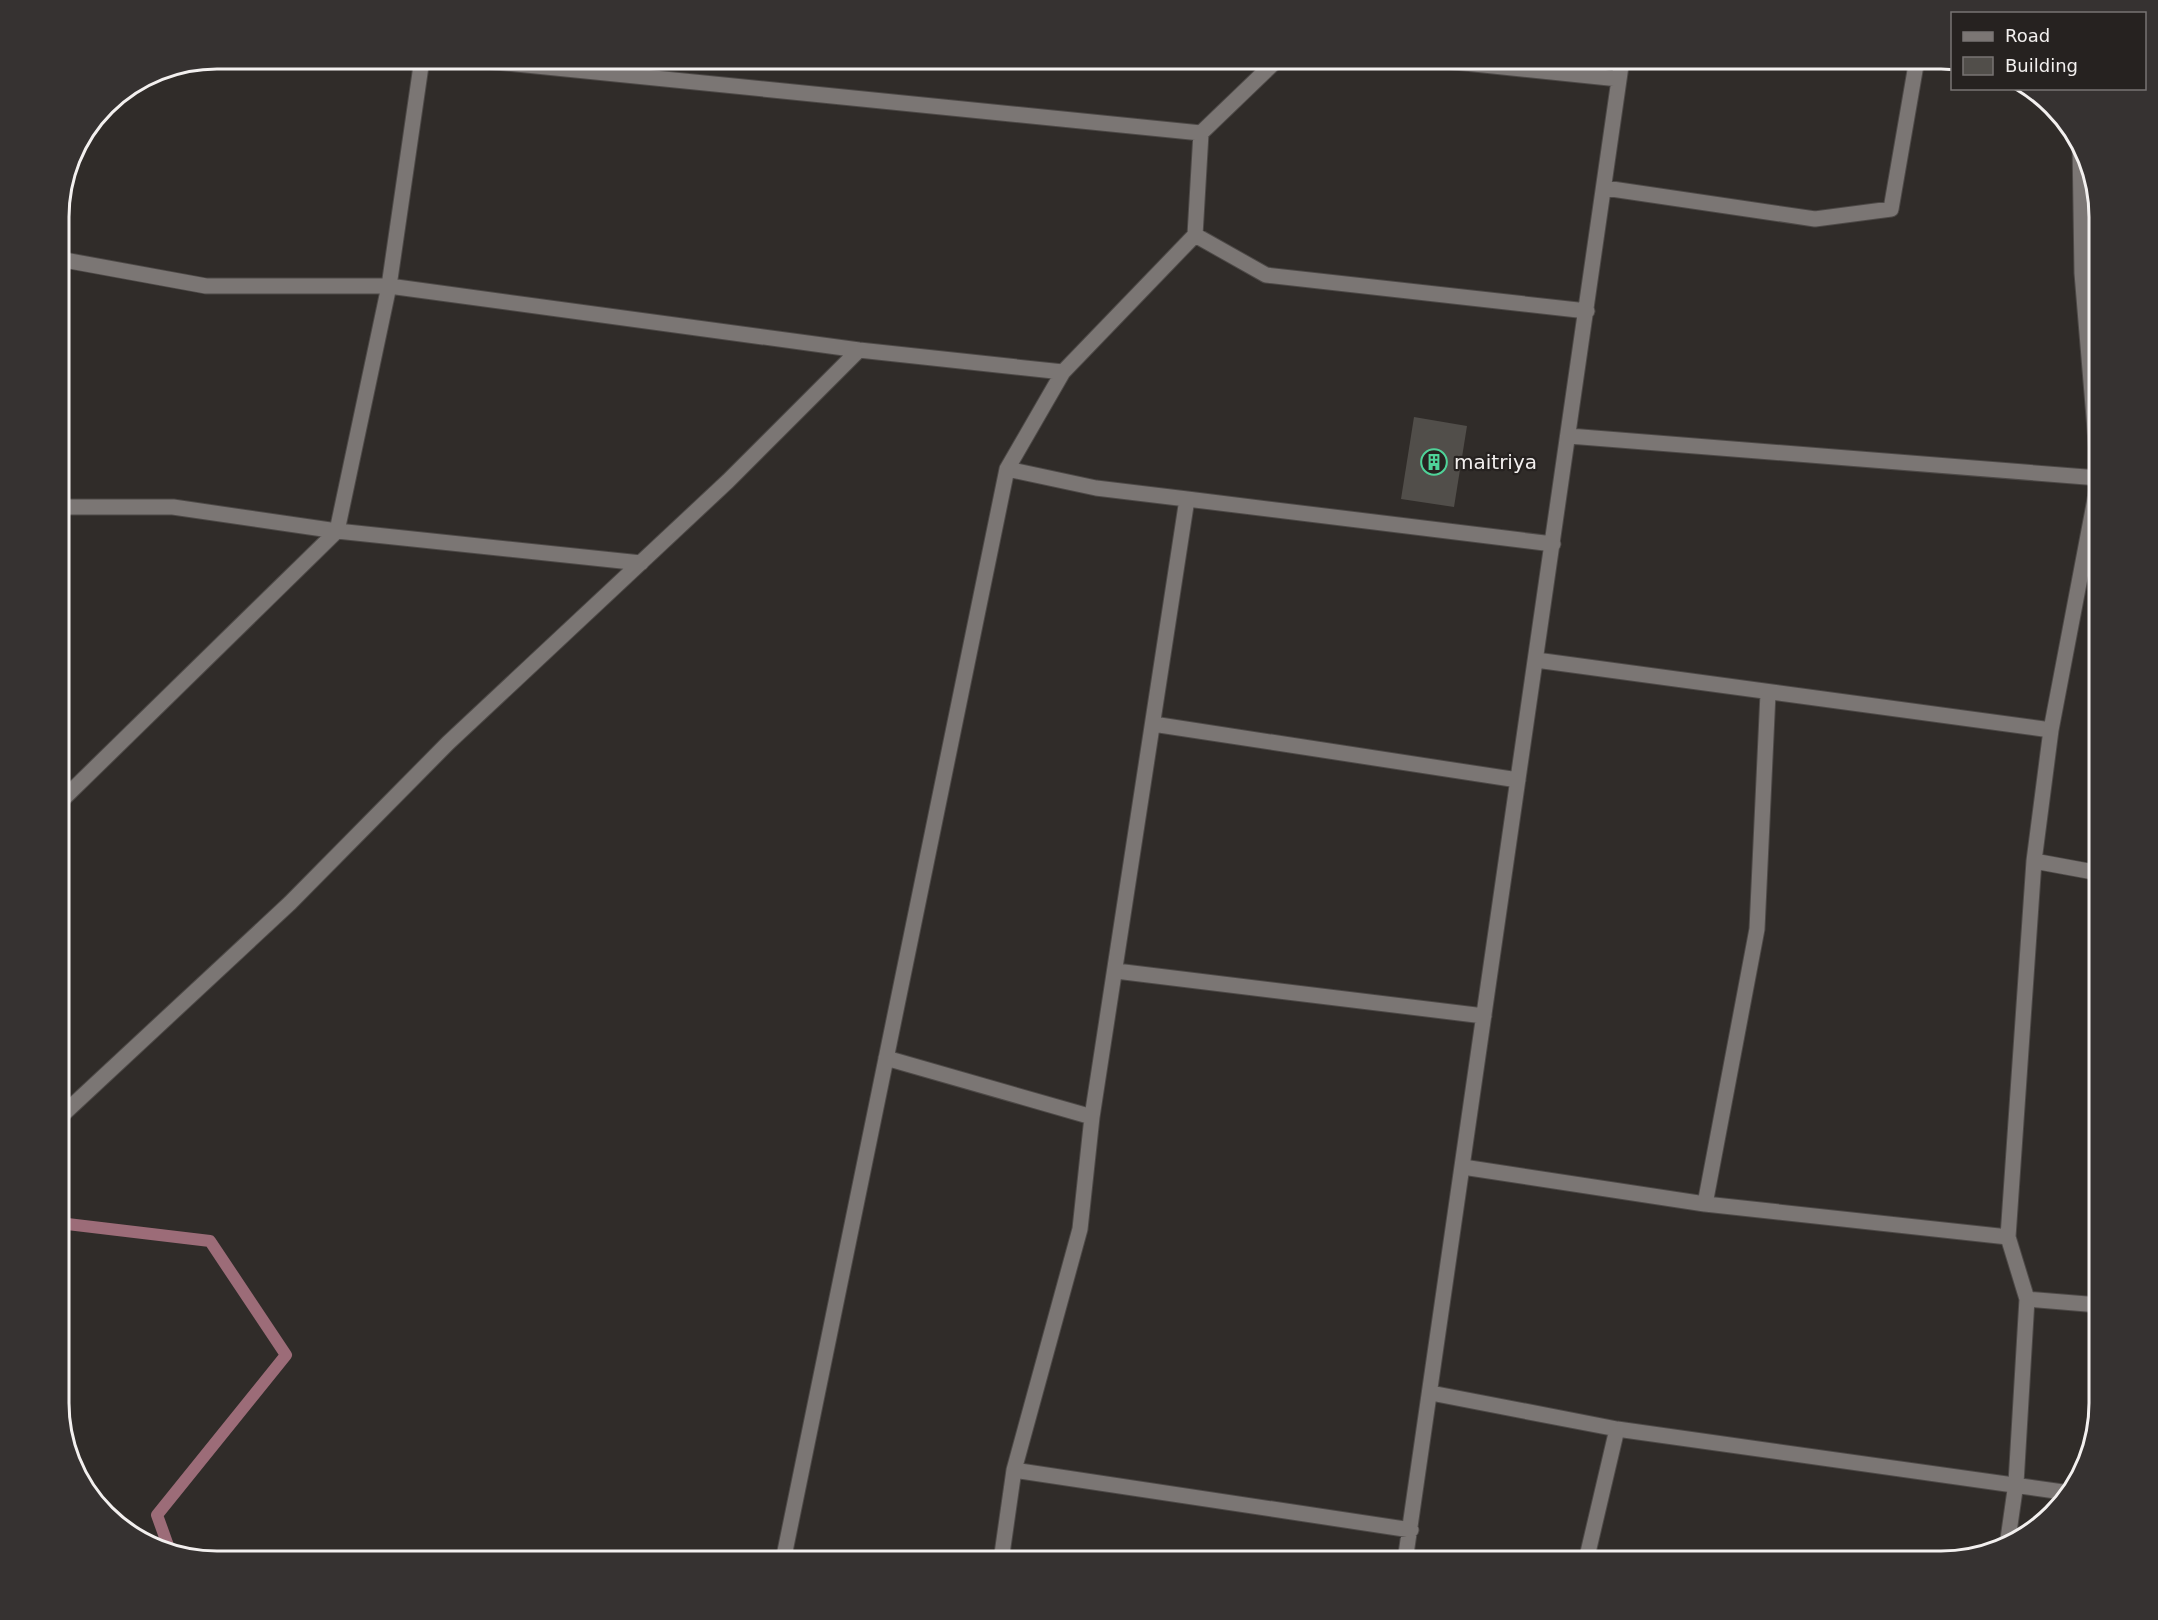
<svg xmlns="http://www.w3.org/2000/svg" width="2158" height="1620" font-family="'DejaVu Sans',sans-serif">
<rect width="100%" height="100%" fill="#302c29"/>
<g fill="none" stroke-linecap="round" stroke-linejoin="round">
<path stroke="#9c6c78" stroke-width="12" d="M 59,1223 L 210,1241 L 286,1355 L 157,1515 L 171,1554"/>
</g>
<path fill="#514e4a" d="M 1414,417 L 1467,426 L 1454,507 L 1401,499 Z"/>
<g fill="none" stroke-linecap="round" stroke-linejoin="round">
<g stroke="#4d4947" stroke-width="17">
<path id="minor" d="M 422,59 L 389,286 L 859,350 L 1063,372
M 465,59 L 1201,133 L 1278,59
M 1426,59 L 1619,79
M 1201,133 L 1195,235 L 1266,275 L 1587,311
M 1605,188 L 1815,219 L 1891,209 L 1917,59
M 1569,436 L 2099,478
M 1007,469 L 1096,488 L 1187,499
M 59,507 L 173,507 L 337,531 L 641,563
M 1536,660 L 2051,730
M 1153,724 L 1518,780
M 59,803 L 337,531 L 389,286 L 206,286 L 59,259
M 2034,861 L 2099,873
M 1116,971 L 1484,1016
M 886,1058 L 1092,1117
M 59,1118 L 290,903 L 448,743 L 728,481 L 859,350
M 1463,1167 L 1705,1204 L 2008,1237
M 1705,1204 L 1757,929 L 1768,693
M 2027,1299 L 2099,1305
M 1431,1393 L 1617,1429 L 2070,1493
M 1014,1470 L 1080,1229 L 1092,1117 L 1187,499 L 1553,544
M 2007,1546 L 2016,1483 L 2027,1299 L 2008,1237 L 2034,861 L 2051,730 L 2099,478 L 2082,273 L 2080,143
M 783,1561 L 1007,469 L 1063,372 L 1195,235
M 1001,1561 L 1014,1470 L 1411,1530
M 1405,1561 L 1622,59
M 1586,1561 L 1617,1429"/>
</g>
<use href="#minor" stroke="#7b7674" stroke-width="15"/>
</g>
<defs>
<g id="building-ring" transform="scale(1.35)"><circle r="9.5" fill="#262220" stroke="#4fd399" stroke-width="1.5"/><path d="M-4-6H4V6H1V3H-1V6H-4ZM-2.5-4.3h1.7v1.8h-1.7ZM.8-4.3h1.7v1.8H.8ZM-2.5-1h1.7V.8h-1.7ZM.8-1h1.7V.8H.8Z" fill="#4fd399"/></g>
</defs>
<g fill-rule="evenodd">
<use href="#building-ring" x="1434" y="462"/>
</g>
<g text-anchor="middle" stroke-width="4.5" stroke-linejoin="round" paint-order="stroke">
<g font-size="20" fill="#f3f0ef" stroke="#262220" text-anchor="start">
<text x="1454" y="469">maitriya</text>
</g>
</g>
<path d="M0 0H2158V1620H0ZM217 69H1941A148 148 0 0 1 2089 217V1403A148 148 0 0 1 1941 1551H217A148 148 0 0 1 69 1403V217A148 148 0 0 1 217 69Z" fill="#363231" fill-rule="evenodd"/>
<path fill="none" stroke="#f3f0ef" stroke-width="3" d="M217 69H1941A148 148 0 0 1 2089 217V1403A148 148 0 0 1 1941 1551H217A148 148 0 0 1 69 1403V217A148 148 0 0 1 217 69Z"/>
<rect x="1951" y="12" width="195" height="78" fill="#262220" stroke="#787473" stroke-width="1.5"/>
<rect x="1963" y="32" width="30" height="9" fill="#7b7674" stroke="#787473" stroke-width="1.5"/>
<text x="2005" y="42" font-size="18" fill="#f3f0ef">Road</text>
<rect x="1963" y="57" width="30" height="18" fill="#514e4a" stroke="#787473" stroke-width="1.5"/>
<text x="2005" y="72" font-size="18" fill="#f3f0ef">Building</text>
</svg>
